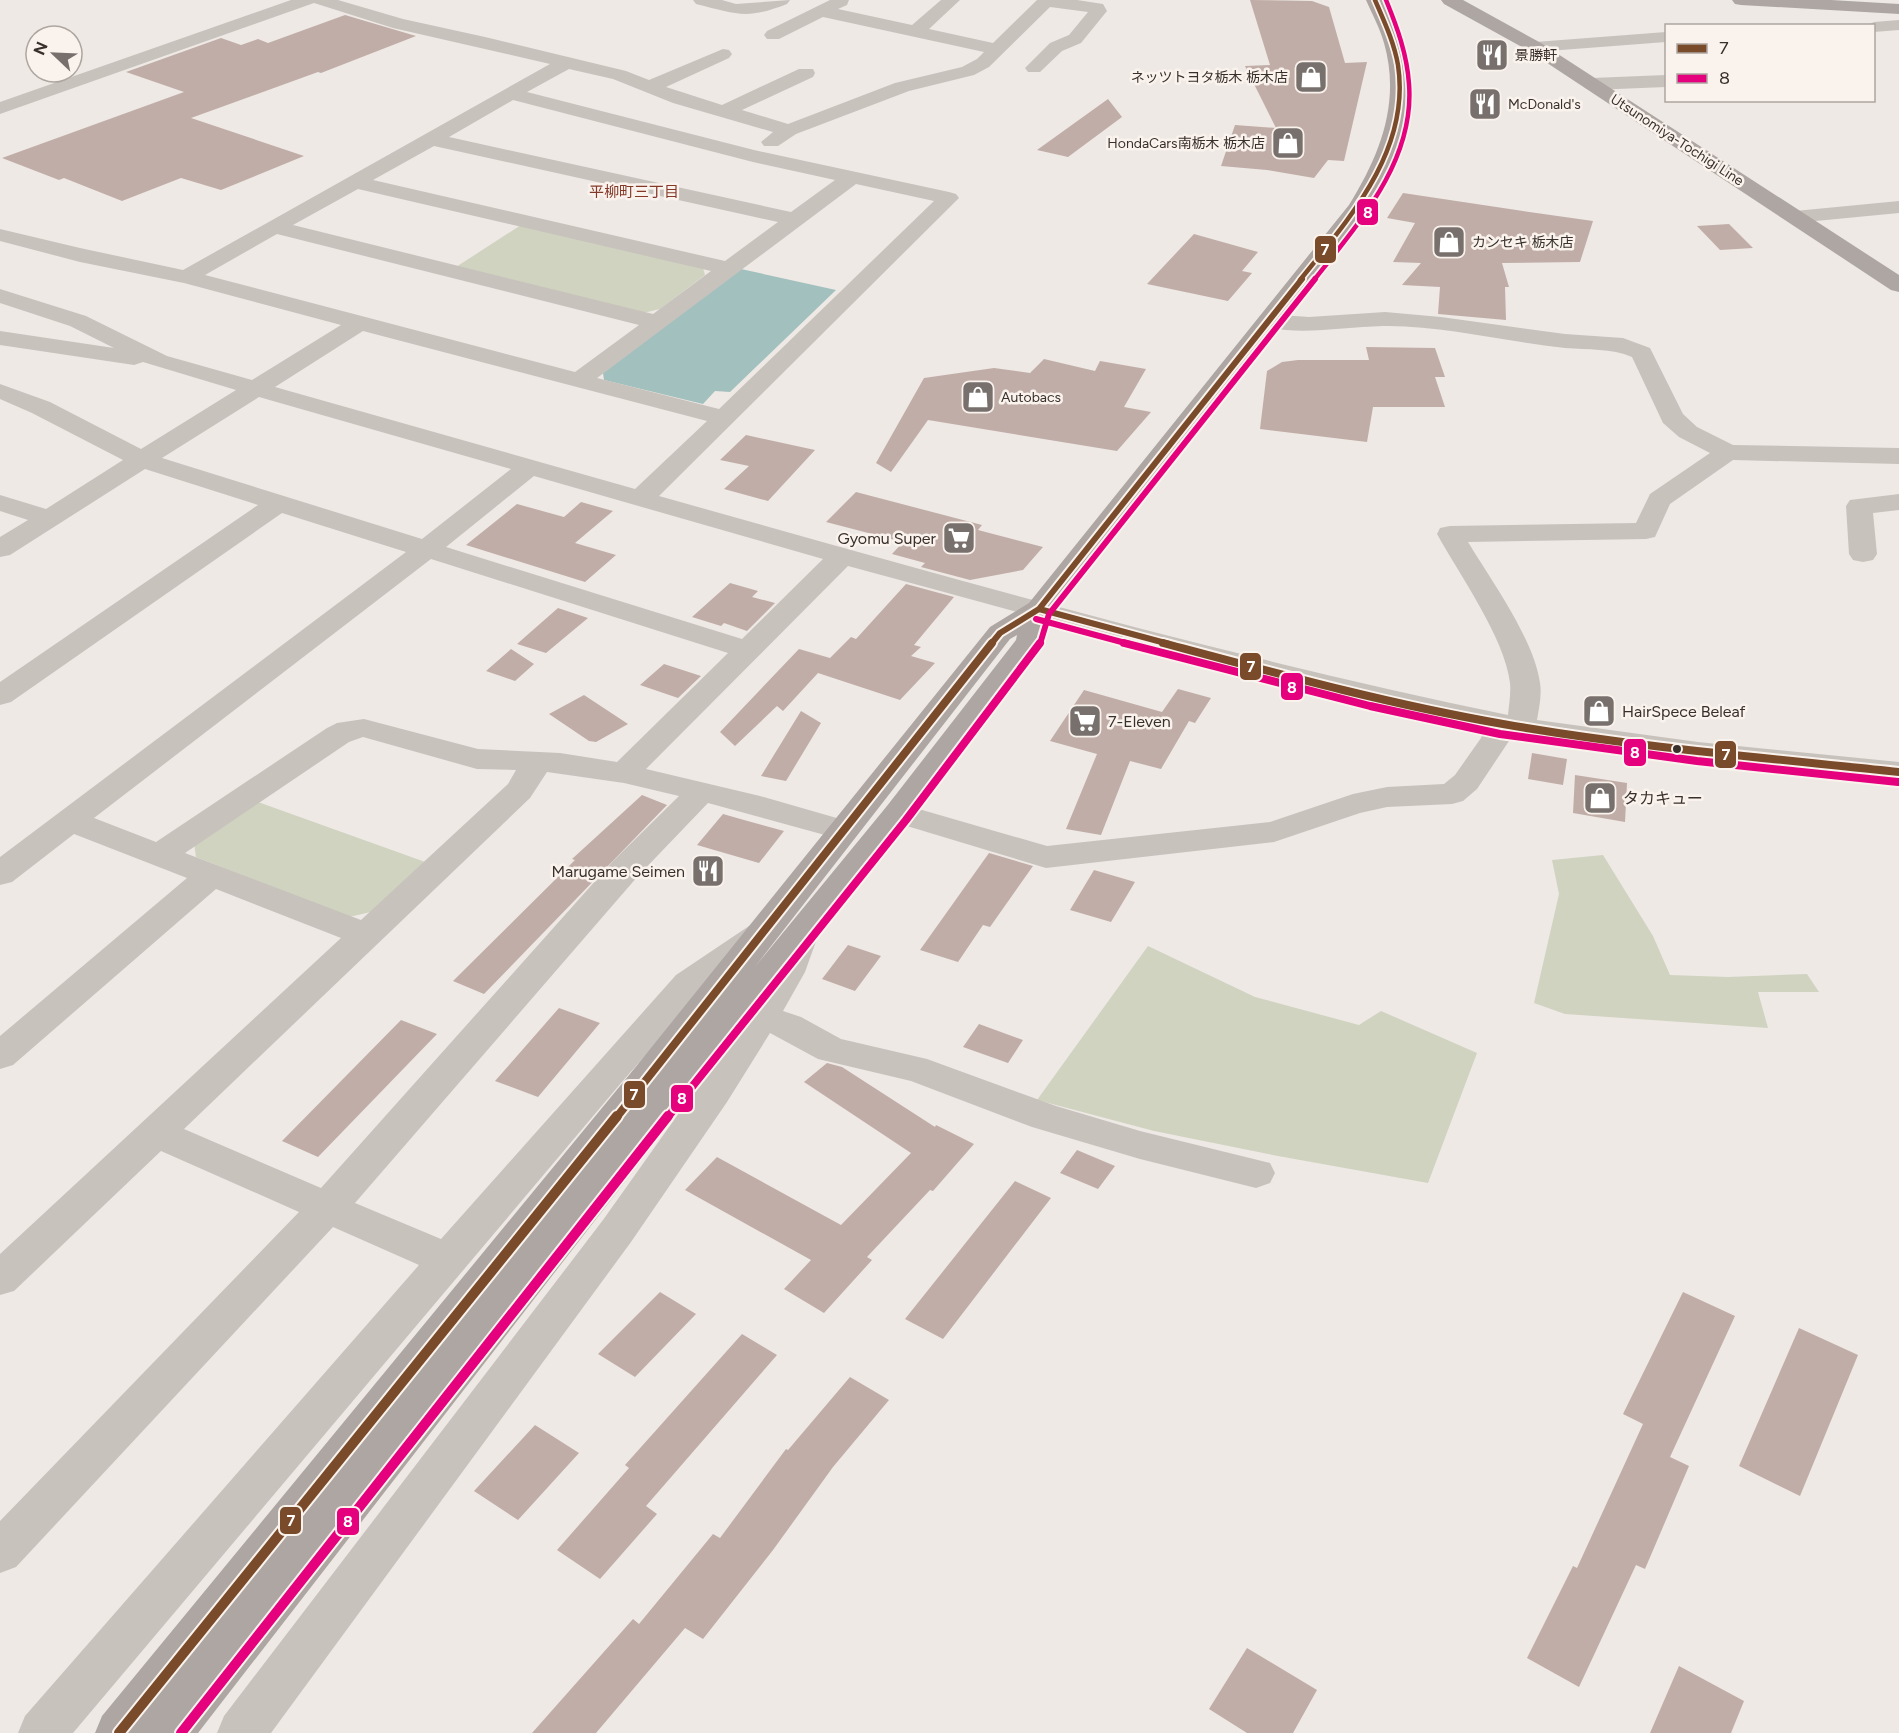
<svg xmlns="http://www.w3.org/2000/svg" width="1899" height="1733" font-family="Figtree,'Noto Sans JP',sans-serif">
	<style>
		.green { fill: #d0d3c0 }
		.water { fill: #a2c0be }
		.building { fill: #c1ada7 }
		.lines { fill: none; stroke-linecap: round; stroke-linejoin: round }
		.minor { fill: #c8c2bd; fill-rule: evenodd }
		.major { fill: #ada6a2; fill-rule: evenodd }
		.bus-1-far3-casing { stroke: #faf3ed; stroke-width: 8 }
		.bus-1-far2-casing { stroke: #faf3ed; stroke-width: 10 }
		.bus-1-far1-casing { stroke: #faf3ed; stroke-width: 12 }
		.bus-1-casing { stroke: #faf3ed; stroke-width: 14 }
		.bus-2-far3-casing { stroke: #faf3ed; stroke-width: 8 }
		.bus-2-far2-casing { stroke: #faf3ed; stroke-width: 10 }
		.bus-2-far1-casing { stroke: #faf3ed; stroke-width: 12 }
		.bus-2-casing { stroke: #faf3ed; stroke-width: 14 }
		.bus-1-far3 { stroke: #7a4b2a; stroke-width: 4.5 }
		.bus-1-far2 { stroke: #7a4b2a; stroke-width: 6 }
		.bus-1-far1 { stroke: #7a4b2a; stroke-width: 8 }
		.bus-1 { stroke: #7a4b2a; stroke-width: 10 }
		.bus-2-far3 { stroke: #e5007d; stroke-width: 4.5 }
		.bus-2-far2 { stroke: #e5007d; stroke-width: 6 }
		.bus-2-far1 { stroke: #e5007d; stroke-width: 8 }
		.bus-2 { stroke: #e5007d; stroke-width: 10 }
		.bus-dot { fill: #392f2b; stroke: #faf3ed; stroke-width: 2 }
		.labels { text-anchor: middle; dominant-baseline: central; stroke-width: 5; stroke-linejoin: round; paint-order: stroke }
		.far-poi-label { font-size: 14px; fill: #392f2b; stroke: #faf3ed; text-anchor: start }
		.far-street-label { font-size: 14px; fill: #392f2b; stroke: #faf3ed }
		.far-neighbourhood-label { font-size: 15px; fill: #843928; stroke: #faf3ed }
		.poi-label { font-size: 16px; fill: #392f2b; stroke: #faf3ed; text-anchor: start }
		.line-badge { stroke: #faf3ed; stroke-width: 2 }
		.badge-label { font-size: 16px; text-anchor: middle; font-weight: bold; fill: #fff }
	</style>
	<rect width="100%" height="100%" fill="#eee9e5"/>
	<path class="green" d="M521,225L703,268L705,275L660,309L643,313L456,267Z
		M258,802L428,863L375,911L349,917L196,857L194,843Z
		M1603,855L1653,936L1670,975L1728,977L1807,974L1819,992H1758L1768,1028L1565,1014L1534,1003L1559,894L1552,860Z
		M1148,946L1255,997L1359,1025L1381,1011L1477,1053L1428,1183L1278,1156L1154,1131L1037,1100Z"/>
	<path class="water" d="M741,269L836,290L730,392L715,391L703,404L604,380L603,373Z"/>
	<path class="building" d="M1250,0L1312,1L1329,7L1345,63L1367,62L1344,161L1328,160L1314,178L1267,170L1221,166L1235,125L1276,128L1245,66L1270,65Z
		M345,15L416,36L321,73L318,72L191,118L304,156L221,190L181,178L122,201L64,178L59,180L2,158L184,92L126,72L221,38L241,45L258,39L268,43Z
		M1108,99L1122,117L1068,157L1037,150Z
		M1403,193L1523,211L1593,221L1580,262L1502,263L1509,287H1505L1506,320L1438,314L1440,287L1402,285L1421,263L1393,262L1415,223L1387,218Z
		M1729,224L1753,248L1720,250L1697,226Z
		M1194,234L1258,252L1242,271L1252,273L1228,301L1147,284Z
		M1366,347L1435,348L1445,377H1435L1445,407H1373L1367,442L1260,429L1267,371L1282,362L1298,360H1369Z
		M1044,359L1095,371L1100,361L1146,369L1124,407L1151,412L1117,451L928,420L891,472L876,463L924,378L994,368L1030,373Z
		M746,435L815,450L768,501L724,489L749,466L720,460Z
		M856,492L982,525L978,530L1043,547L1023,570L970,580L921,567L925,563L892,554L903,542L826,522Z
		M581,502L613,511L575,543L616,555L585,582L466,545L517,504L564,517Z
		M730,583L758,591L752,597L775,603L747,631L724,623L721,626L692,617Z
		M906,584L954,597L914,645L921,647L911,656L935,663L900,700L818,673L783,711L777,706L735,746L720,732L799,649L830,658L851,637L856,639Z
		M558,608L588,618L546,653L517,644Z
		M511,649L534,664L515,681L486,671Z
		M664,664L701,676L678,698L640,685Z
		M1178,689L1211,698L1195,723L1189,721L1161,769L1130,761L1101,835L1066,829L1097,754L1050,741L1084,690L1162,712Z
		M584,695L628,724L596,742L589,741L549,714Z
		M801,711L821,723L786,781L761,776Z
		M1532,753L1567,759L1563,785L1528,779Z
		M1575,775L1627,783L1625,822L1573,813Z
		M642,795L667,805L484,994L453,981L575,860L572,859Z
		M723,814L744,820L784,831L759,863L697,845Z
		M989,853L1033,866L990,927L983,925L958,962L920,950Z
		M1094,870L1135,882L1111,922L1070,910Z
		M848,945L881,956L855,991L822,979Z
		M559,1008L600,1023L538,1097L495,1081Z
		M401,1020L437,1034L318,1157L282,1141Z
		M979,1024L1023,1040L1008,1063L963,1047Z
		M827,1063L842,1067L935,1127L936,1125L974,1144L933,1191L930,1190L867,1257L872,1260L824,1313L784,1289L811,1260L685,1190L717,1157L841,1225L911,1153L804,1082Z
		M1077,1150L1115,1166L1098,1189L1060,1173Z
		M1015,1181L1051,1198L943,1339L905,1319Z
		M660,1292L696,1314L635,1377L598,1354Z
		M1683,1292L1735,1316L1670,1457L1689,1466L1645,1569L1636,1565L1579,1687L1527,1658L1573,1566L1577,1568L1643,1424L1623,1414Z
		M1799,1328L1858,1355L1800,1496L1739,1466Z
		M742,1334L777,1355L646,1506L657,1514L600,1579L557,1550L629,1468L625,1465Z
		M850,1377L889,1400L833,1467L773,1550L703,1639L685,1628L596,1733H532L633,1619L639,1624L713,1534L720,1538L786,1449L788,1450Z
		M535,1425L579,1453L518,1520L474,1491Z
		M1247,1648L1317,1690L1293,1733H1247L1209,1709Z
		M1679,1666L1744,1701L1731,1733H1650Z"/>
	<g class="lines">
		<path class="minor" d="M291,0H338L403,19L485,37L626,71L649,80L723,49L729,50L732,54L729,58L666,87L722,105L799,69H813L815,73L813,77L742,110L788,124L895,83L962,67L977,59L984,52L823,17L779,39H767L764,35L767,31L830,0H849L847,5L838,9L912,25L941,0H960L929,29L993,43L1037,0H1077L1103,4L1107,11L1081,43L1062,51L1040,72H1028L1025,68L1050,43L1069,35L1088,12L1050,7L989,67L974,75L909,91L796,134L778,146H764L761,142L773,132L673,103L613,79L569,69L527,92L754,150L949,192L956,194L959,198L659,496C940,575 1222,656 1508,715C1509,704 1511,694 1510,683C1505,638 1459,574 1437,534L1440,528L1450,526L1636,523L1650,494L1710,453L1679,437L1663,423L1632,357C1611,348 1588,350 1565,348C1506,342 1442,325 1383,326C1342,327 1300,336 1260,326L1257,321L1260,316L1268,314L1309,317L1385,312L1441,317L1565,334L1623,338L1650,348L1683,414L1697,427L1733,445L1899,448V464L1733,460L1670,504L1655,537L1646,539L1468,542C1491,580 1534,639 1540,683C1542,695 1539,708 1537,720L1698,742L1899,762V782L1698,760L1513,735L1477,789L1463,801L1452,804L1387,807L1360,813L1274,842L1046,868L887,820L882,813L887,806L898,803L1047,846L1270,822L1353,794L1387,787L1444,784L1455,775L1481,738L1485,729C1270,683 1059,623 848,566L646,769L760,796L854,823L859,830L854,837L843,840L708,803L638,876L355,1203L441,1239L676,975L749,926L761,922L773,926L778,934L773,942L700,993L621,1083L73,1733H18L25,1716L419,1265L333,1227L16,1567L0,1573V1521L299,1212L161,1151L14,1291L0,1295V1254L341,938L216,889L13,1065L0,1069V1036L187,878L74,834L12,882L0,885V857L406,552L282,513L11,702L0,705V682L258,505L145,469L10,555L0,557V537L28,520L0,511V495L46,509L123,460L32,413L0,399V384L50,402L141,449L236,390L143,362L134,365L0,345V331L114,348L70,326L0,303V289L86,316L167,356L252,380L341,325L184,283L80,262L0,241V229L80,248L183,270L550,64L393,28L314,3L0,114V102ZM513,100L753,162L835,180L791,212L449,137ZM434,146L778,222L725,261L373,180ZM856,184L934,201L719,409L597,378ZM358,189L711,271L653,314L293,225ZM277,234L639,325L575,372L205,275ZM363,331L707,421L635,489L275,387ZM259,397L511,469L422,539L162,458ZM534,476L823,559L742,639L446,547ZM431,559L728,653L617,762L560,753L478,749L364,719L337,723L327,728L156,842L94,818ZM363,737L477,769L516,770L508,784L361,920L185,853L349,742ZM547,772L624,783L679,796L614,860L321,1188L184,1129L530,798Z
			M693,0H722L736,4L790,0L787,4C746,20 737,14 696,4Z
			M1899,20V30L1874,32V26H1866L1874,22Z
			M1666,32V42L1535,52L1529,51L1526,47L1529,43L1535,42Z
			M1666,75V87L1592,90L1585,88L1583,84L1585,80L1592,78Z
			M1899,201V213L1795,223L1788,221L1784,217L1788,213L1795,211Z
			M1899,494V510L1873,513L1877,554L1873,560L1863,562L1853,560L1849,554L1846,506L1850,500Z
			M802,921L814,925L819,933L805,972L783,1011L801,1017L841,1039L927,1059L1056,1106L1140,1131L1270,1163L1275,1173L1270,1183L1256,1188L1140,1159L1032,1127L911,1081L818,1059L770,1033L727,1102L631,1242L271,1733H217L224,1716L603,1220L701,1082L749,1008L771,972L790,925Z"/>
		<path class="major" d="M1366,0H1384C1390,15 1399,31 1403,47C1418,107 1400,163 1365,212L1053,610L1044,641L909,820L689,1099L198,1733H95L102,1716L634,1069L990,627L1029,603L1349,205C1380,155 1401,102 1384,43C1380,28 1372,14 1366,0ZM1017,635L1016,640L887,806L754,968L1010,639Z
			M1441,0H1463L1541,43L1899,275V292L1891,290L1529,51L1444,4Z
			M1732,0H1831L1899,4V14L1741,5L1735,4Z"/>
		<defs>
			<path id="bus-1-far3" d="M1300,280C1349,219 1411,150 1398,65C1394,42 1384,21 1375,0"/>
			<path id="bus-1-far2" d="M1039,609L1169,644
				M991,644L1000,633L1039,609L1302,279"/>
			<path id="bus-1-far1" d="M1163,643C1275,673 1388,704 1503,724C1634,747 1767,758 1899,772
				M616,1118L992,643"/>
			<path id="bus-1" d="M119,1733L617,1116"/>
			<path id="bus-2-far3" d="M1314,280C1358,224 1415,161 1409,84C1407,54 1397,27 1386,0"/>
			<path id="bus-2-far2" d="M1036,619L1129,644
				M1040,644L1049,614L1315,279"/>
			<path id="bus-2-far1" d="M1124,643L1370,706L1500,734L1697,761L1898,782
				M667,1118L906,820L1040,643"/>
			<path id="bus-2" d="M181,1733L668,1116"/>
		</defs>
		<use href="#bus-1-far3" class="bus-1-far3-casing"/>
		<use href="#bus-1-far2" class="bus-1-far2-casing"/>
		<use href="#bus-1-far1" class="bus-1-far1-casing"/>
		<use href="#bus-1" class="bus-1-casing"/>
		<use href="#bus-2-far3" class="bus-2-far3-casing"/>
		<use href="#bus-2-far2" class="bus-2-far2-casing"/>
		<use href="#bus-2-far1" class="bus-2-far1-casing"/>
		<use href="#bus-2" class="bus-2-casing"/>
		<use href="#bus-1-far3" class="bus-1-far3"/>
		<use href="#bus-1-far2" class="bus-1-far2"/>
		<use href="#bus-1-far1" class="bus-1-far1"/>
		<use href="#bus-1" class="bus-1"/>
		<use href="#bus-2-far3" class="bus-2-far3"/>
		<use href="#bus-2-far2" class="bus-2-far2"/>
		<use href="#bus-2-far1" class="bus-2-far1"/>
		<use href="#bus-2" class="bus-2"/>
	</g>
	<defs>
		<symbol id="restaurant-square" viewBox="-11 -11 22 22"><rect x="-9" y="-9" width="18" height="18" rx="4" fill="#78706c" stroke="#faf3ed"/><path d="M-5-6h1v4h1v-4h1v4h1v-4h1v5L-1.5 .5V6h-2V.5L-5-1ZM5-6V6H3V1.5H1.5Q1.5-4 5-6Z" fill="#fff"/></symbol>
		<symbol id="shop-square" viewBox="-11 -11 22 22"><rect x="-9" y="-9" width="18" height="18" rx="4" fill="#78706c" stroke="#faf3ed"/><path d="M-5-2.5h2.3a2.7 3.5 0 0 1 5.4 0H5L5.5 6h-11ZM-1.5-2.5h3a1.5 2.3 0 0 0-3 0Z" fill="#fff"/></symbol>
		<symbol id="supermarket-square" viewBox="-11 -11 22 22"><rect x="-9" y="-9" width="18" height="18" rx="4" fill="#78706c" stroke="#faf3ed"/><path d="M-6-5.5h2.5l.6 2H6L4.5 2H-2.5L-4.4-4H-6ZM-1.5 3.2a1.3 1.3 0 1 0 .1 0ZM3 3.2a1.3 1.3 0 1 0 .1 0Z" fill="#fff"/></symbol>
	</defs>
	<g fill-rule="evenodd">
		<use href="#restaurant-square" x="1473" y="36" width="38" height="38"/>
		<use href="#shop-square" x="1292" y="58" width="38" height="38"/>
		<use href="#restaurant-square" x="1466" y="85" width="38" height="38"/>
		<use href="#shop-square" x="1269" y="124" width="38" height="38"/>
		<use href="#shop-square" x="1430" y="223" width="38" height="38"/>
		<use href="#shop-square" x="959" y="378" width="38" height="38"/>
		<use href="#supermarket-square" x="940" y="519" width="38" height="38"/>
		<use href="#shop-square" x="1580" y="692" width="38" height="38"/>
		<use href="#supermarket-square" x="1066" y="702" width="38" height="38"/>
		<use href="#shop-square" x="1581" y="779" width="38" height="38"/>
		<use href="#restaurant-square" x="689" y="852" width="38" height="38"/>
	</g>
	<circle class="bus-dot" cx="1677" cy="749" r="5"/>
	<g class="labels">
		<g class="far-poi-label">
			<text x="1515" y="55">景勝軒</text>
			<text x="1288" y="77" text-anchor="end">ネッツトヨタ栃木 栃木店</text>
			<text x="1508" y="104">McDonald's</text>
			<text x="1265" y="143" text-anchor="end">HondaCars南栃木 栃木店</text>
			<text x="1472" y="242">カンセキ 栃木店</text>
			<text x="1001" y="397">Autobacs</text>
		</g>
		<g class="far-street-label">
			<text transform="translate(1677 140) rotate(33)">Utsunomiya-Tochigi Line</text>
		</g>
		<g class="far-neighbourhood-label">
			<text x="634" y="192">平柳町三丁目</text>
		</g>
		<g class="poi-label">
			<text x="936" y="538" text-anchor="end">Gyomu Super</text>
			<text x="1622" y="711">HairSpece Beleaf</text>
			<text x="1108" y="721">7-Eleven</text>
			<text x="1623" y="798">タカキュー</text>
			<text x="685" y="871" text-anchor="end">Marugame Seimen</text>
		</g>
	</g>
	<g class="line-badge">
		<rect x="1356" y="198" width="23" height="28" rx="6" fill="#e5007d"/>
		<rect x="1314" y="235" width="23" height="29" rx="6" fill="#7a4b2a"/>
		<rect x="1239" y="652" width="23" height="29" rx="6" fill="#7a4b2a"/>
		<rect x="1280" y="672" width="24" height="29" rx="6" fill="#e5007d"/>
		<rect x="1623" y="738" width="24" height="29" rx="6" fill="#e5007d"/>
		<rect x="1714" y="740" width="23" height="29" rx="6" fill="#7a4b2a"/>
		<rect x="623" y="1080" width="23" height="29" rx="6" fill="#7a4b2a"/>
		<rect x="670" y="1084" width="24" height="29" rx="6" fill="#e5007d"/>
		<rect x="279" y="1506" width="23" height="29" rx="6" fill="#7a4b2a"/>
		<rect x="336" y="1507" width="24" height="29" rx="6" fill="#e5007d"/>
	</g>
	<g class="badge-label">
		<text x="1368" y="218">8</text>
		<text x="1325" y="255">7</text>
		<text x="1251" y="672">7</text>
		<text x="1292" y="693">8</text>
		<text x="1635" y="758">8</text>
		<text x="1726" y="760">7</text>
		<text x="634" y="1100">7</text>
		<text x="682" y="1104">8</text>
		<text x="291" y="1526">7</text>
		<text x="348" y="1527">8</text>
	</g>
	<rect x="1665" y="24" width="210" height="78" fill="#faf3ed" stroke="#ada59f" stroke-width="1.5"/>
	<rect x="1677" y="44" width="30" height="9" fill="#7a4b2a" stroke="#ada59f" stroke-width="1.5"/>
	<text x="1719" y="54" font-size="18" fill="#392f2b">7</text>
	<rect x="1677" y="74" width="30" height="9" fill="#e5007d" stroke="#ada59f" stroke-width="1.5"/>
	<text x="1719" y="84" font-size="18" fill="#392f2b">8</text>
	<g transform="translate(54 54) rotate(293)"><circle r="28" fill="#faf3ed" stroke="#ada59f" stroke-width="1.5"/>
	<path d="M0-4.5L10 22L0 15L-10 22Z" fill="#78706c"/>
	<text y="-9" font-size="16" font-weight="bold" text-anchor="middle" fill="#392f2b">N</text>
	</g>
</svg>
